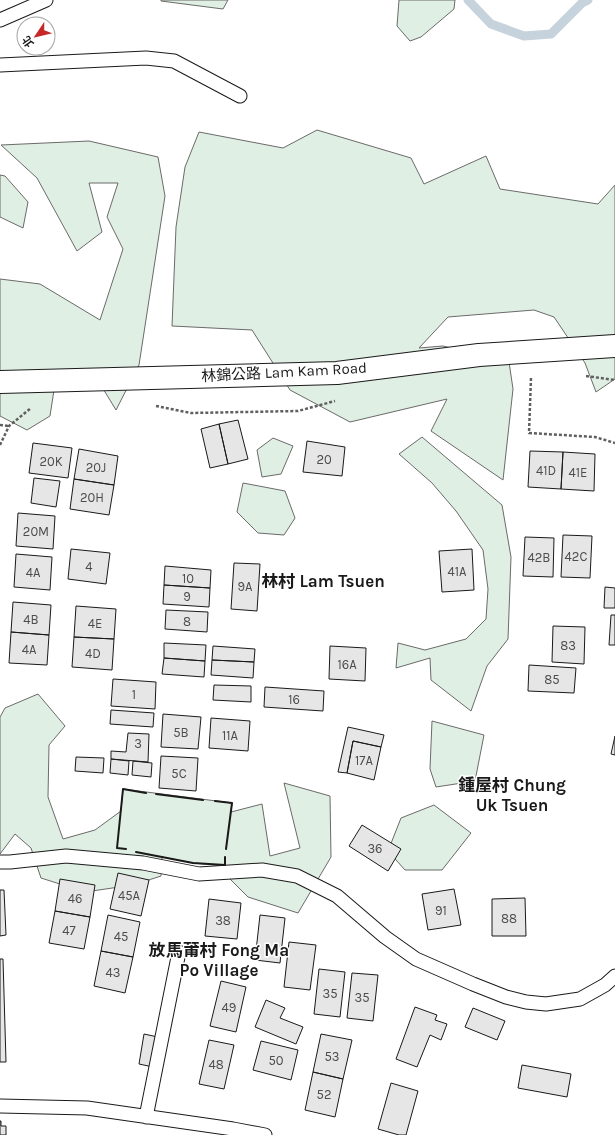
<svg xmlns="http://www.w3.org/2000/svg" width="615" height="1135" font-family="Karla,'Noto Sans TC',sans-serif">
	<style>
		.green { fill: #e0efe3; stroke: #6a6a6a }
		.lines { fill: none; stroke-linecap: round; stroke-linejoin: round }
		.stream { stroke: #c6d2dc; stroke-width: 9 }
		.building { fill: #e6e6e6; stroke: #1a1a1a }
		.lane-casing { stroke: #1a1a1a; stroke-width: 15 }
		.secondary-casing { stroke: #1a1a1a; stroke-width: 24 }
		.path { stroke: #5f5f5f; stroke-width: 2.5; stroke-dasharray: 3 2; stroke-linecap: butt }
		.lane { stroke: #fff; stroke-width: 13 }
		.secondary { stroke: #fff; stroke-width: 22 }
		.wall { stroke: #1a1a1a; stroke-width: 2 }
		.labels { text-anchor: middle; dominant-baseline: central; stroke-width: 3; stroke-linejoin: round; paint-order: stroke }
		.number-label { font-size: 13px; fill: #4d4d4d }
		.street-label { font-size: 15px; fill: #1a1a1a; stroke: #fff }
		.quarter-label { font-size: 17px; font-weight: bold; fill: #1a1a1a; stroke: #fff }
	</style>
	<rect width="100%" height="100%" fill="#fff"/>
	<path class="green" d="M161,0H228L223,9L161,1Z
		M399,0H455L454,9L421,37L410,41L397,26Z
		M317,130L411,158L424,184L486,156L500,189L598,204L615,185V379L596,392L585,363L554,317L534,310L448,317L419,348L443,346L509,362L513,389L503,480L431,431L447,399L350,422L290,390L252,330L172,326L176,227L185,167L199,132L283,148Z
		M89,141L158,157L165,196L139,365L116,410L102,387L54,390L50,416L27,430L0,416V279L40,284L100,320L123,249L107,217L118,183H89L102,232L77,251L37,178L1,145Z
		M0,175L5,176L28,202L23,228L0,217Z
		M422,437L502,505L511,557L508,639L487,666L471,711L431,680L430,658L396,668L398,643L425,650L466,639L486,619L488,589L483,550L456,511L432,483L399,454Z
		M273,438L293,446L281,474L262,477L257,450Z
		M243,483L285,491L295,518L284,535L258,533L237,512Z
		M38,694L65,726L49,745L48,797L63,839L95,830L121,811L123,789L232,803L231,812L262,804L270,856L300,848L284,783L330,796L331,857L298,913L248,897L216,865L193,863L162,857L161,876L133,885L85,892L41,878L31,848L15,834L0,854V717L5,708Z
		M432,721L484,735L475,781L436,787L430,769Z
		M434,805L471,833L442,870H405L388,851L401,818Z"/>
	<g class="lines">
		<path class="stream" d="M468,0L491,24L524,36L551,34L582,3L588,0"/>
	</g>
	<path class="building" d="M238,420L248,459L228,464L219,424Z
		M219,424L228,464L210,468L201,429Z
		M307,441L345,447L342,476L303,472Z
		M33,443L72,448L68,478L29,473Z
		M79,449L118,456L114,485L74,479Z
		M530,451L563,452L561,489L528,487Z
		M563,452L595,454L594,491L561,489Z
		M34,478L60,481L56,507L31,503Z
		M74,479L114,485L109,515L70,509Z
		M18,513L55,516L53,549L16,546Z
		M563,535L592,536L590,578L561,577Z
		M525,537L554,538L553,577L523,576Z
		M71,549L110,553L106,584L68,579Z
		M472,549L474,590L442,592L439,551Z
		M16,554L52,557L50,590L14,587Z
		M234,563L260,564L257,611L231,609Z
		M165,566L211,570L210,588L164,585Z
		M164,585L210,588L209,607L163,604Z
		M605,587L615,588V608H604Z
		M13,602L51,605L49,635L11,632Z
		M76,606L116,609L114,639L74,637Z
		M166,610L208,612L207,632L165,629Z
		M611,615H615V645H609Z
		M553,626L585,627L584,664L552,662Z
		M11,632L49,635L47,665L9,663Z
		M74,637L114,639L112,670L72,667Z
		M164,643L206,645L205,661L164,658Z
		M213,646L255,649L254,662L212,660Z
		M330,646L366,648L365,681L329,679Z
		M164,658L205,661L204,677L162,674Z
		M212,660L254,662L253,678L211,675Z
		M529,665L576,668L574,693L528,691Z
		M113,679L156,682L155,709L111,706Z
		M214,685L251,686V702L213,700Z
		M265,687L324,691L323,711L264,707Z
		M111,710L154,713L153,727L110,724Z
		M163,714L201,717L198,749L161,747Z
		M211,718L250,721L248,751L209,748Z
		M348,727L384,735L381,747L353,741L347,773L338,772Z
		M128,733L149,734L148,762L111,759V751L126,752Z
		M615,736V755L611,754Z
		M353,741L381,747L374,780L347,773Z
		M161,756L198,758L196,791L159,788Z
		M76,757L104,758L103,773L75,771Z
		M111,759L129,761L128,775L110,773Z
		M133,761L152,763L151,777L132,775Z
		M362,825L401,849L388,871L349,846Z
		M118,873L149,880L141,916L110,909Z
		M60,879L95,885L90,917L55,911Z
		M454,889L461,925L428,930L422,894Z
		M0,890H4L6,935L0,936Z
		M525,898L526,936H492V899Z
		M209,899L241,903L237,939L205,936Z
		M55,911L90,917L84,949L49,943Z
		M108,915L140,922L133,957L101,951Z
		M260,915L285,918L280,963L255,960Z
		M289,942L316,945L310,990L284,987Z
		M101,951L133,957L125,993L94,986Z
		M0,959H3L6,1062H0Z
		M319,969L345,972L340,1017L314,1014Z
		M352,973L378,975L373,1021L347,1018Z
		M221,981L246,987L236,1032L210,1026Z
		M266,1000L285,1008L280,1018L303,1027L296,1044L255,1027Z
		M415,1007L437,1015L435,1020L447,1024L441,1040L430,1035L417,1067L396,1059Z
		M473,1008L505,1021L497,1040L465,1027Z
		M144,1034L158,1037L153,1067L139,1064Z
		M321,1034L352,1040L343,1079L313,1072Z
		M209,1040L234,1045L224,1089L199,1084Z
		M261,1041L298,1050L291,1080L253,1070Z
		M522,1065L571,1074L567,1097L518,1088Z
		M313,1072L343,1079L335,1117L305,1110Z
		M391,1083L418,1091L406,1135H399L378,1129Z
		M0,1121H1V1126H6V1135H0Z"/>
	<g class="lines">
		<defs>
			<path id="lane" d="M0,20L46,0
				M0,65L146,58L174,61L240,96
				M0,862H10L66,856L143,863L199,874L262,870L297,876L337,896L385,937L416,959L473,984L506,997L526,1002L546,1004L580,999L605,985L615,976
				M0,1106L87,1108L233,1129L265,1135
				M146,1117L179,952"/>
			<path id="secondary" d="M0,382L337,373L479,355L615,346"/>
		</defs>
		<use href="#lane" class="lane-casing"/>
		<use href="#secondary" class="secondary-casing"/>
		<path class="path" d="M586,376L615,380
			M531,378L529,433L595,437L615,443
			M156,406L191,413L298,411L335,401
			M0,425L9,426
			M0,445L9,426L31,408"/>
		<use href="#lane" class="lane"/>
		<use href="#secondary" class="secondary"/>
		<path class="wall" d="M156,794L203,800
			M215,801L232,803L226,849
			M126,849L117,848L123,789L146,793
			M136,852L193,863L225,865V857"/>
	</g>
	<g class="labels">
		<g class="number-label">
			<text x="324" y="459">20</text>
			<text x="51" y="461">20K</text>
			<text x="96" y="467">20J</text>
			<text x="546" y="470">41D</text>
			<text x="578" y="472">41E</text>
			<text x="92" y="497">20H</text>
			<text x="36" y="531">20M</text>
			<text x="576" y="556">42C</text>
			<text x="539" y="557">42B</text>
			<text x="89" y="566">4</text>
			<text x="457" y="571">41A</text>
			<text x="33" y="572">4A</text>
			<text x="188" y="578">10</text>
			<text x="245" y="586">9A</text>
			<text x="187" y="596">9</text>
			<text x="31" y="619">4B</text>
			<text x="187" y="621">8</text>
			<text x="95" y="623">4E</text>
			<text x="568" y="645">83</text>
			<text x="29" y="649">4A</text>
			<text x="93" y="653">4D</text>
			<text x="347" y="664">16A</text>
			<text x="552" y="679">85</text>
			<text x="134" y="694">1</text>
			<text x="294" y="699">16</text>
			<text x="181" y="732">5B</text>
			<text x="230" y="735">11A</text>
			<text x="138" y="743">3</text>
			<text x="364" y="760">17A</text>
			<text x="179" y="773">5C</text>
			<text x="375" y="848">36</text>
			<text x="129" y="895">45A</text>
			<text x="75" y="898">46</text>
			<text x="441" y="910">91</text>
			<text x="509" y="918">88</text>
			<text x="223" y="920">38</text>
			<text x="69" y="930">47</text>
			<text x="121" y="936">45</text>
			<text x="113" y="972">43</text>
			<text x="330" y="993">35</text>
			<text x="362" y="997">35</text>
			<text x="229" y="1007">49</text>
			<text x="332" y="1056">53</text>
			<text x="276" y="1060">50</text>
			<text x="216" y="1064">48</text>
			<text x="324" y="1094">52</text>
		</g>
		<g class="street-label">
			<text transform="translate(284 372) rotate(-3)">林錦公路 Lam Kam Road</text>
		</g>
		<g class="quarter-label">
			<text x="323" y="581">林村 Lam Tsuen</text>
			<text x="512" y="785">鍾屋村 Chung<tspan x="512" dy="20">Uk Tsuen</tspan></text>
			<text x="219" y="950">放馬莆村 Fong Ma<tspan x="219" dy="20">Po Village</tspan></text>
		</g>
	</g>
	<g transform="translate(36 36) rotate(235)"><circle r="19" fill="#ffffff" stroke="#a3a3a3"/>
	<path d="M0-3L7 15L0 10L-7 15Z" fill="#c62828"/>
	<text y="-6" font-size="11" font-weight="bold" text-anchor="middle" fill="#1a1a1a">北</text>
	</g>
</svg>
